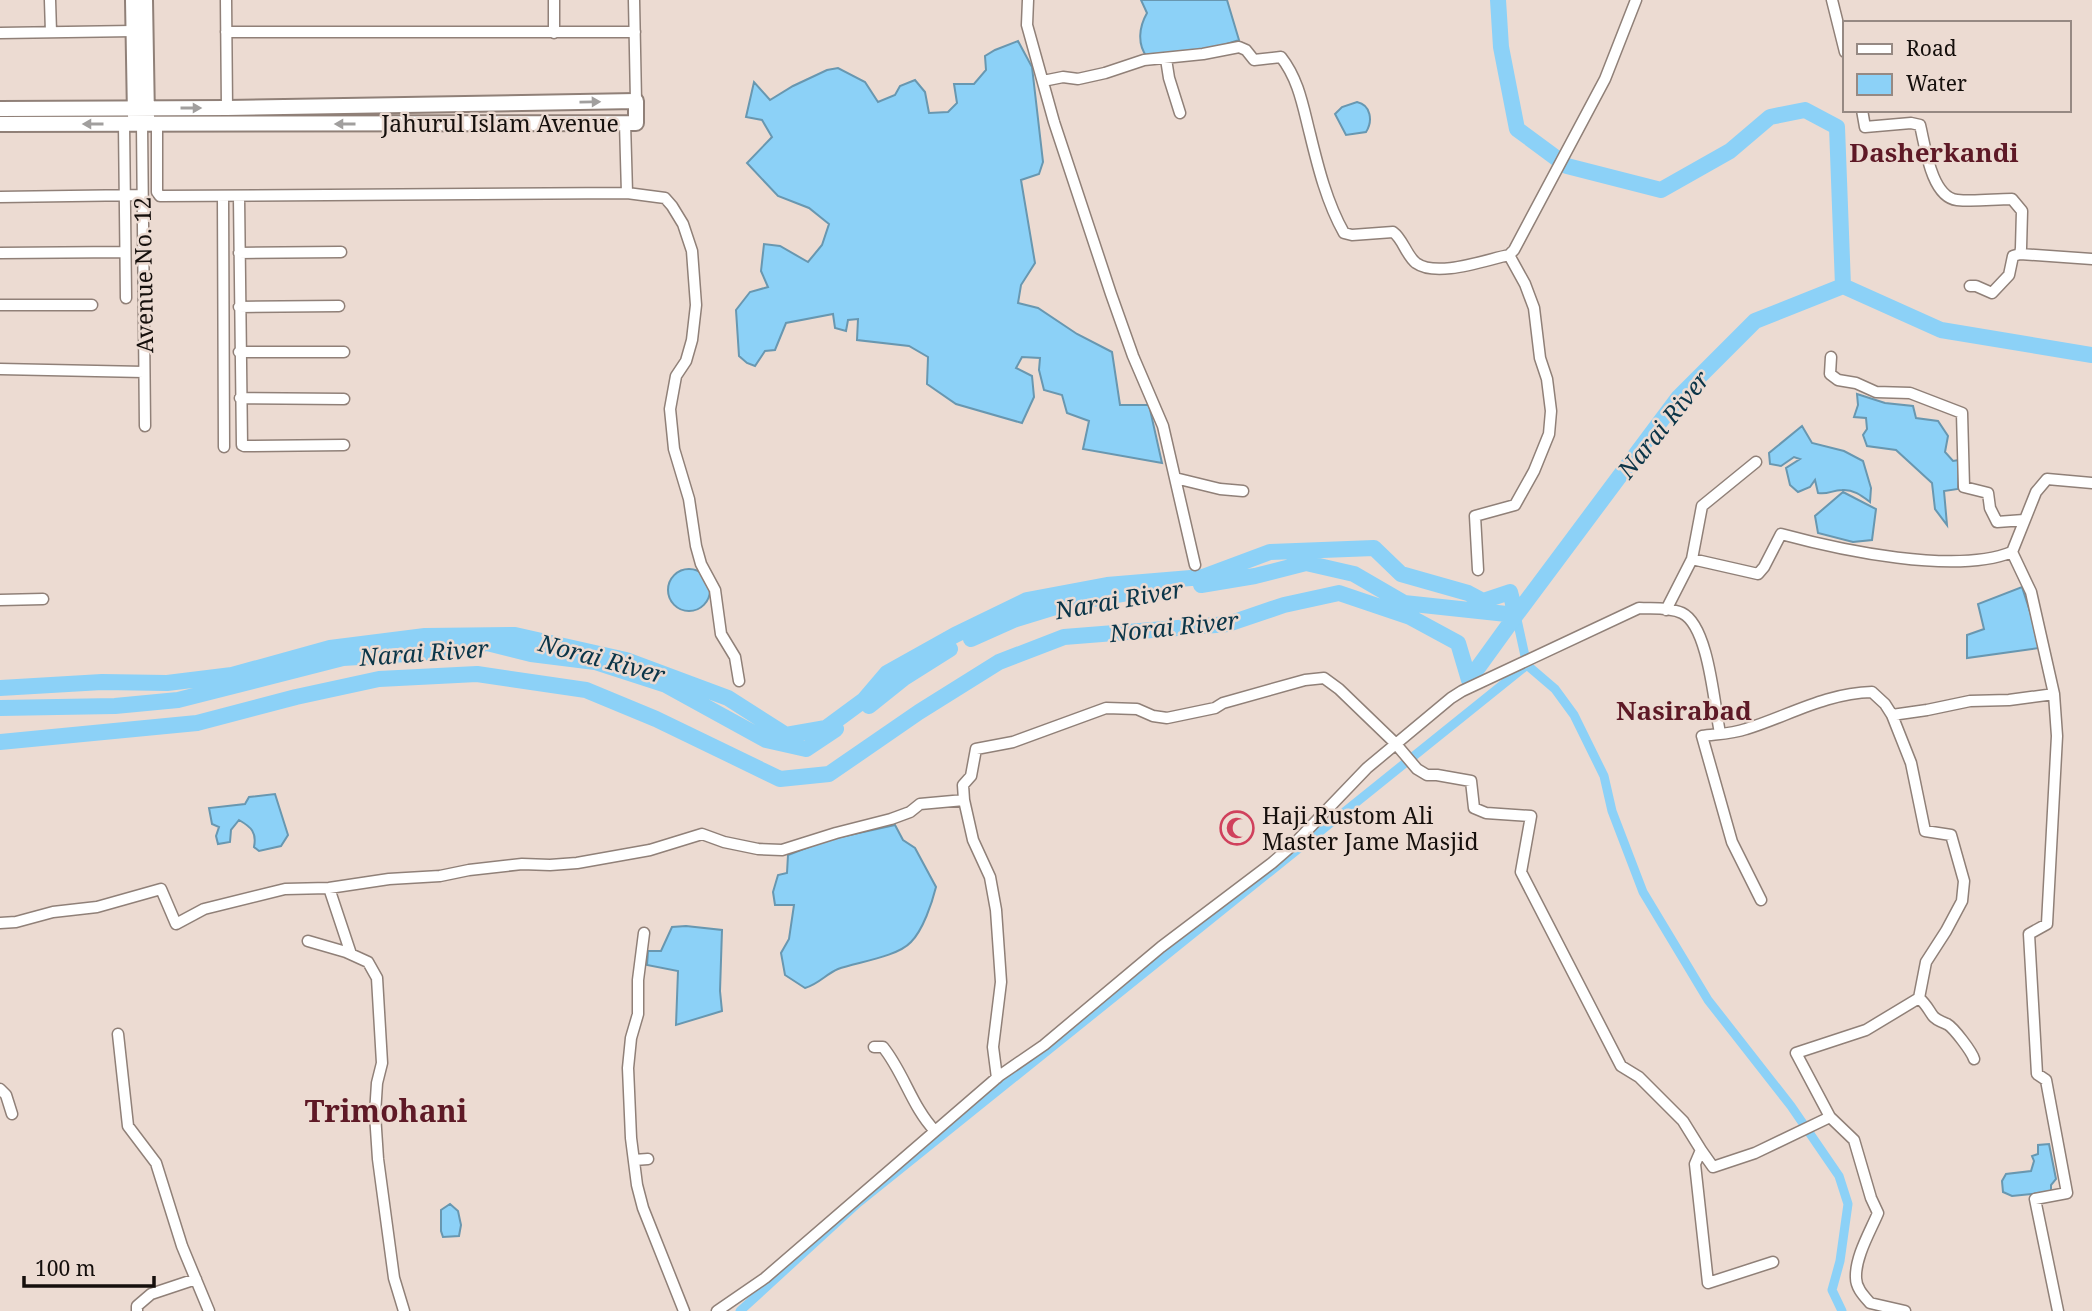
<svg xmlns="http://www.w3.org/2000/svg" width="2092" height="1311" font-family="'Noto Serif',serif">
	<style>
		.water { fill: #8cd1f7; stroke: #6897b0; stroke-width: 2 }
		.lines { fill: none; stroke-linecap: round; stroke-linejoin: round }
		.canal { stroke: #8cd1f7; stroke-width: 9 }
		.river { stroke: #8cd1f7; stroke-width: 16 }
		.street-casing { stroke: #908078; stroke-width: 13 }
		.secondary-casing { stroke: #908078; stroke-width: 18 }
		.street { stroke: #fff; stroke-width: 10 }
		.secondary { stroke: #fff; stroke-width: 14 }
		.oneway { fill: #a19f9e }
		.labels { text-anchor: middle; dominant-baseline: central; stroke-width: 5; stroke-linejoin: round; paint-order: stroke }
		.street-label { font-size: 23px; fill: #150f0c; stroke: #ecdbd2 }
		.poi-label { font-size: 23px; fill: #150f0c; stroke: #ecdbd2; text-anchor: start }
		.water-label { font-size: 24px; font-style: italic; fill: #0b3548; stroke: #ecdbd2 }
		.quarter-label { font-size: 26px; font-weight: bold; fill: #5e1926; stroke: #ecdbd2 }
		.district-label { font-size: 30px; font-weight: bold; fill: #5e1926; stroke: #ecdbd2 }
	</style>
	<rect width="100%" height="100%" fill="#ecdbd2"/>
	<path class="water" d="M1141,0H1227L1239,40L1196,54L1172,52L1147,57C1137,44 1139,27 1147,13Z
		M1018,41L1032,67L1043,162L1039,174L1021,180L1035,263L1021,285L1018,303L1038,308L1077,334L1112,352L1120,405H1149L1162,463L1083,449L1089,421L1067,413L1062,395L1044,390L1039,370L1040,358L1022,357L1016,368L1032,376L1034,397L1022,423L956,404L927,384L928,357L909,346L857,340L858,319L848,320L846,331L835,328L833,314L786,323L775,350L765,351L755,366L747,363L739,356L736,310L750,292L768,287L761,271L764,244L780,246L808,262L822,245L829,224L809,208L778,196L747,163L772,137L762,120L746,117L754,82L770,100L793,86L827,70L838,68L865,82L878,102L895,95L900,86L915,80L925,92L929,113L948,112L957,103L954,84H974L986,70L985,56L995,50Z
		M1357,102C1371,105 1373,121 1366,132L1346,135L1335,114L1342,107Z
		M1857,394L1885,403L1913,406L1916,418L1938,421L1948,436L1945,452L1953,461L1959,460L1958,489L1944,491L1947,525L1935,509L1932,483L1896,450L1867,446L1863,435L1867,429L1866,418L1854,417L1858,405Z
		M1802,426L1812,443L1844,451L1863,461L1871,488L1870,502C1862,496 1853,489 1842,490C1832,490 1828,495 1818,493L1815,480L1810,487L1798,492L1790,485L1786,468L1800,459L1794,457L1781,466L1770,464L1769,453Z
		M1843,492L1876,509L1872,540L1853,542L1818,533L1815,516Z
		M668 590a21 21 0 1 1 42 0a21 21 0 1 1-42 0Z
		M2022,587L2035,627L2039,648L1967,658V635L1984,629L1978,604Z
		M275,794L288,835L281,846L259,851L254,847C257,832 251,827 239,820L231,830L230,842L218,844L216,836L219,827L212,824L209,808L245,804L249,797Z
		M895,825L903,840L915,848L936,887C932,903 923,930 911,942C897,957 858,962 838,969C826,974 819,984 805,988L785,975L781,953L789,939L794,905H775L773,892L778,875L787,873L788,855L827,840Z
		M686,926L722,930L720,991L722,1011L676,1025L678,971L647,965L648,951H661L672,927Z
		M2049,1144L2056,1179L2051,1185V1192L2012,1196L2003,1192L2002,1181L2006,1174L2031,1171L2034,1161L2032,1156L2038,1154V1145Z
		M450,1204L458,1211L461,1225L459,1236L443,1237L441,1231V1210Z"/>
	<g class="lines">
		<path class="canal" d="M1516,615L1527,665L1555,689L1574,715L1604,776L1612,811L1643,892L1708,1000L1791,1106L1839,1176L1848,1204L1840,1261L1832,1290L1842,1311
			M740,1311L858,1203L1527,665"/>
		<path class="river" d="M1498,0L1501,47L1517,129L1567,166L1661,190L1730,151L1770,117L1805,110L1837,127L1843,286
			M1201,585L1255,576L1306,563L1354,574L1404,603L1516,615L1678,398L1755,321L1843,286L1941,330L2092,355
			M971,639L1016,619L1065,604L1133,592
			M0,688L102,682L167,683L232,675L330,648L425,636L515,635L626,660L728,698L786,735L826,728L864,700L887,673L955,635L1027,600L1107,585L1203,577L1270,552L1374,548L1401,574L1468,593L1483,601L1510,592L1516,615L1469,680L1458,643L1410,617L1339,593L1284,605L1228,624L1064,637L999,662L919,712L829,774L780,779L656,719L586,690L477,674L379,679L296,697L197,723L0,742
			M869,706L904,678L950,649
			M0,708L115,706L178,700L343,658L421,653L487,643L531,654L595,662L666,685L766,740L806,749L836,729"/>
		<defs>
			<path id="street" d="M50,0L51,32
				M226,0L227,108
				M554,0V33
				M634,0L636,101
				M1028,0L1027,25L1054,122L1111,294L1133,356L1163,426L1195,565
				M1832,0L1845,52
				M226,32H635
				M0,33L134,31
				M1166,59L1169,78L1180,113
				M1043,81L1063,77L1078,79L1105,73L1144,60L1203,54L1239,47L1246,50L1254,60L1281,57C1299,80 1303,107 1310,134C1318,167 1327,203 1344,233L1352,235L1393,232C1403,239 1406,255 1416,263C1437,278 1485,260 1509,255
				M1862,110L1865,127L1911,123L1920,125C1925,145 1931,197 1957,200C1975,202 1994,199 2012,199L2022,211L2021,248L2020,254L2013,256L2009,275L1992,293L1976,286H1970
				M625,123L627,193
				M124,124L126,298
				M142,124L145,426
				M157,124V192L160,196L627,193L665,198L672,206L683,224L692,251L696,305L692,340L686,361L676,376L670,409L674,449L689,499L696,546L701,564L715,590L721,634L735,657L739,681
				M0,197L141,195
				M223,197L224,447
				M239,197L242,445L244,446L344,445
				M0,253L125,252
				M239,253L341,252
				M2020,254L2092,259
				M0,305H92
				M239,307L339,306
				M239,352H344
				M1831,357L1830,374L1838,380L1856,383L1876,392L1910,393L1962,413L1964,487L1988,493L1990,508L1997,522L2024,520
				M0,369L144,372
				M240,398L344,399
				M1175,478L1220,489L1243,491
				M1692,559L1702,506L1756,462
				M1478,570L1475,516L1515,505L1534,471L1549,434L1551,411L1547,379L1540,358L1534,308L1525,284L1509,255L1514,250L1605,79L1636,0
				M0,600L43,599
				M1666,610L1692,559L1758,574L1764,567L1781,534C1840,550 1955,575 2012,552
				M964,800L973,840L990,877L996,910L1001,982L993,1047L997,1078
				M329,888L351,954
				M1761,900L1732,842L1702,736C1716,734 1732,734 1746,729C1788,716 1826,693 1872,692L1885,704L1892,715L1927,710L1970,701L2009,700L2054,694
				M0,923L16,922L53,912L97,907L161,889L176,924L204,909L285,889L329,888L389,879L440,876L469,870L522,864L550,865L577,863L650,850L702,834L724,842L758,849L782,850L836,833L891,819L910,812L920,804L964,800L963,785L971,776L976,749L1013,742L1106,708L1137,709L1153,716L1167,718L1215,708L1223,703L1305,680L1324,678L1339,689L1395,743L1417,769L1427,775H1437L1471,781L1474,808L1486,813L1531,816L1521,872L1621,1066L1639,1077L1683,1121L1701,1150
				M644,933L638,980V1014L631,1038L628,1068L631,1138L637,1185L643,1208L684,1311
				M308,941L346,952L368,962L377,978L382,1063L377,1083L375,1114L378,1159L394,1278L404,1311
				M1919,998C1926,1004 1928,1009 1933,1016C1936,1020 1942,1022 1947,1024C1954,1028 1972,1052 1974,1059
				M118,1034L128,1126L156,1163L182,1246L209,1311
				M874,1047H883C904,1073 912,1107 935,1131
				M0,1089L6,1095L12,1114
				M1830,1117L1854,1140L1871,1198L1878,1213C1870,1232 1855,1257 1856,1278C1856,1288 1864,1296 1870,1303L1905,1311
				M634,1160L648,1159
				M1773,1262L1708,1283L1695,1164L1701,1150L1713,1167L1755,1153L1830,1117L1796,1053L1866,1030L1919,998L1926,962L1946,931L1962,901L1964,881L1951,835L1925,831L1911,763L1892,715
				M137,1311V1306L151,1294L196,1279
				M717,1311L765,1278L999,1076L1044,1045L1161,947L1272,863L1295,843L1367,768L1451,698L1462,691L1639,608C1652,609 1669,607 1682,613C1709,626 1714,705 1720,733
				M2058,1311L2035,1199L2067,1193L2046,1080L2037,1074L2029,934L2047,924L2057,736L2054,694L2031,592L2012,552L2036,492L2047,479L2092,483"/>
			<path id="secondary" d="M133,0L135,116
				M145,0L147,118
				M0,109L227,108L636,101V123L0,124"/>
		</defs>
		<use href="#street" class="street-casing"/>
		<use href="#secondary" class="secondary-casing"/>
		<use href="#street" class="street"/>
		<use href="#secondary" class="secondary"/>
	</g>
	<defs><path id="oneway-solid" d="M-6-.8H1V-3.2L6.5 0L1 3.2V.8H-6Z" transform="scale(1.75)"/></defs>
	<g class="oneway">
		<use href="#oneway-solid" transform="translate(590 102) rotate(-1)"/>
		<use href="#oneway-solid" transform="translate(191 108)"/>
		<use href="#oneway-solid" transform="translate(93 124) rotate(-180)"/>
		<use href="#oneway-solid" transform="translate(345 124) rotate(180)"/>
	</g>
	<defs>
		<symbol id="mosque-ring" viewBox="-11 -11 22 22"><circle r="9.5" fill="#ecdbd2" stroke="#d0405c" stroke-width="1.5"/><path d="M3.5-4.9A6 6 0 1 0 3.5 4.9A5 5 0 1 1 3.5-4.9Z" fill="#d0405c"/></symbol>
	</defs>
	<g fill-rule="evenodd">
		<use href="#mosque-ring" x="1218" y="809" width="38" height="38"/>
	</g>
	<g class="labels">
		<g class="street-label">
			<text x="500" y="123">Jahurul Islam Avenue</text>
			<text transform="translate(143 275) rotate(-91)">Avenue No. 12</text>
		</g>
		<g class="poi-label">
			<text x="1262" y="815">Haji Rustom Ali<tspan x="1262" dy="26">Master Jame Masjid</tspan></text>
		</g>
		<g class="water-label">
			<text transform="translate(1663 424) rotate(-51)">Narai River</text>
			<text transform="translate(1119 599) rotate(-10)">Narai River</text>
			<text transform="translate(1174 626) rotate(-6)">Norai River</text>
			<text transform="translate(424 652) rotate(-4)">Narai River</text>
			<text transform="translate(602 658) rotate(15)">Norai River</text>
		</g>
		<g class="quarter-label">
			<text x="1934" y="152">Dasherkandi</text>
			<text x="1684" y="710">Nasirabad</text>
		</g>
		<g class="district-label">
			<text x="386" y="1110">Trimohani</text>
		</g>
	</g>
	<rect x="1843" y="21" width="228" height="91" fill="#ecdbd2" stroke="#968983" stroke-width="2"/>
	<rect x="1857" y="44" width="35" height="10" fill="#ffffff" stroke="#968983" stroke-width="2"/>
	<text x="1906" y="56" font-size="21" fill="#150f0c">Road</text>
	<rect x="1857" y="74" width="35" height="21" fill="#8cd1f7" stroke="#968983" stroke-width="2"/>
	<text x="1906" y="91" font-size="21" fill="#150f0c">Water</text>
	<path d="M24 1276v10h130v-10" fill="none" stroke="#150f0c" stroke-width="3.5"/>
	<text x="35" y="1276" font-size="21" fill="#150f0c" stroke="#ecdbd2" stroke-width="5" paint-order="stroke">100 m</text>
</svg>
